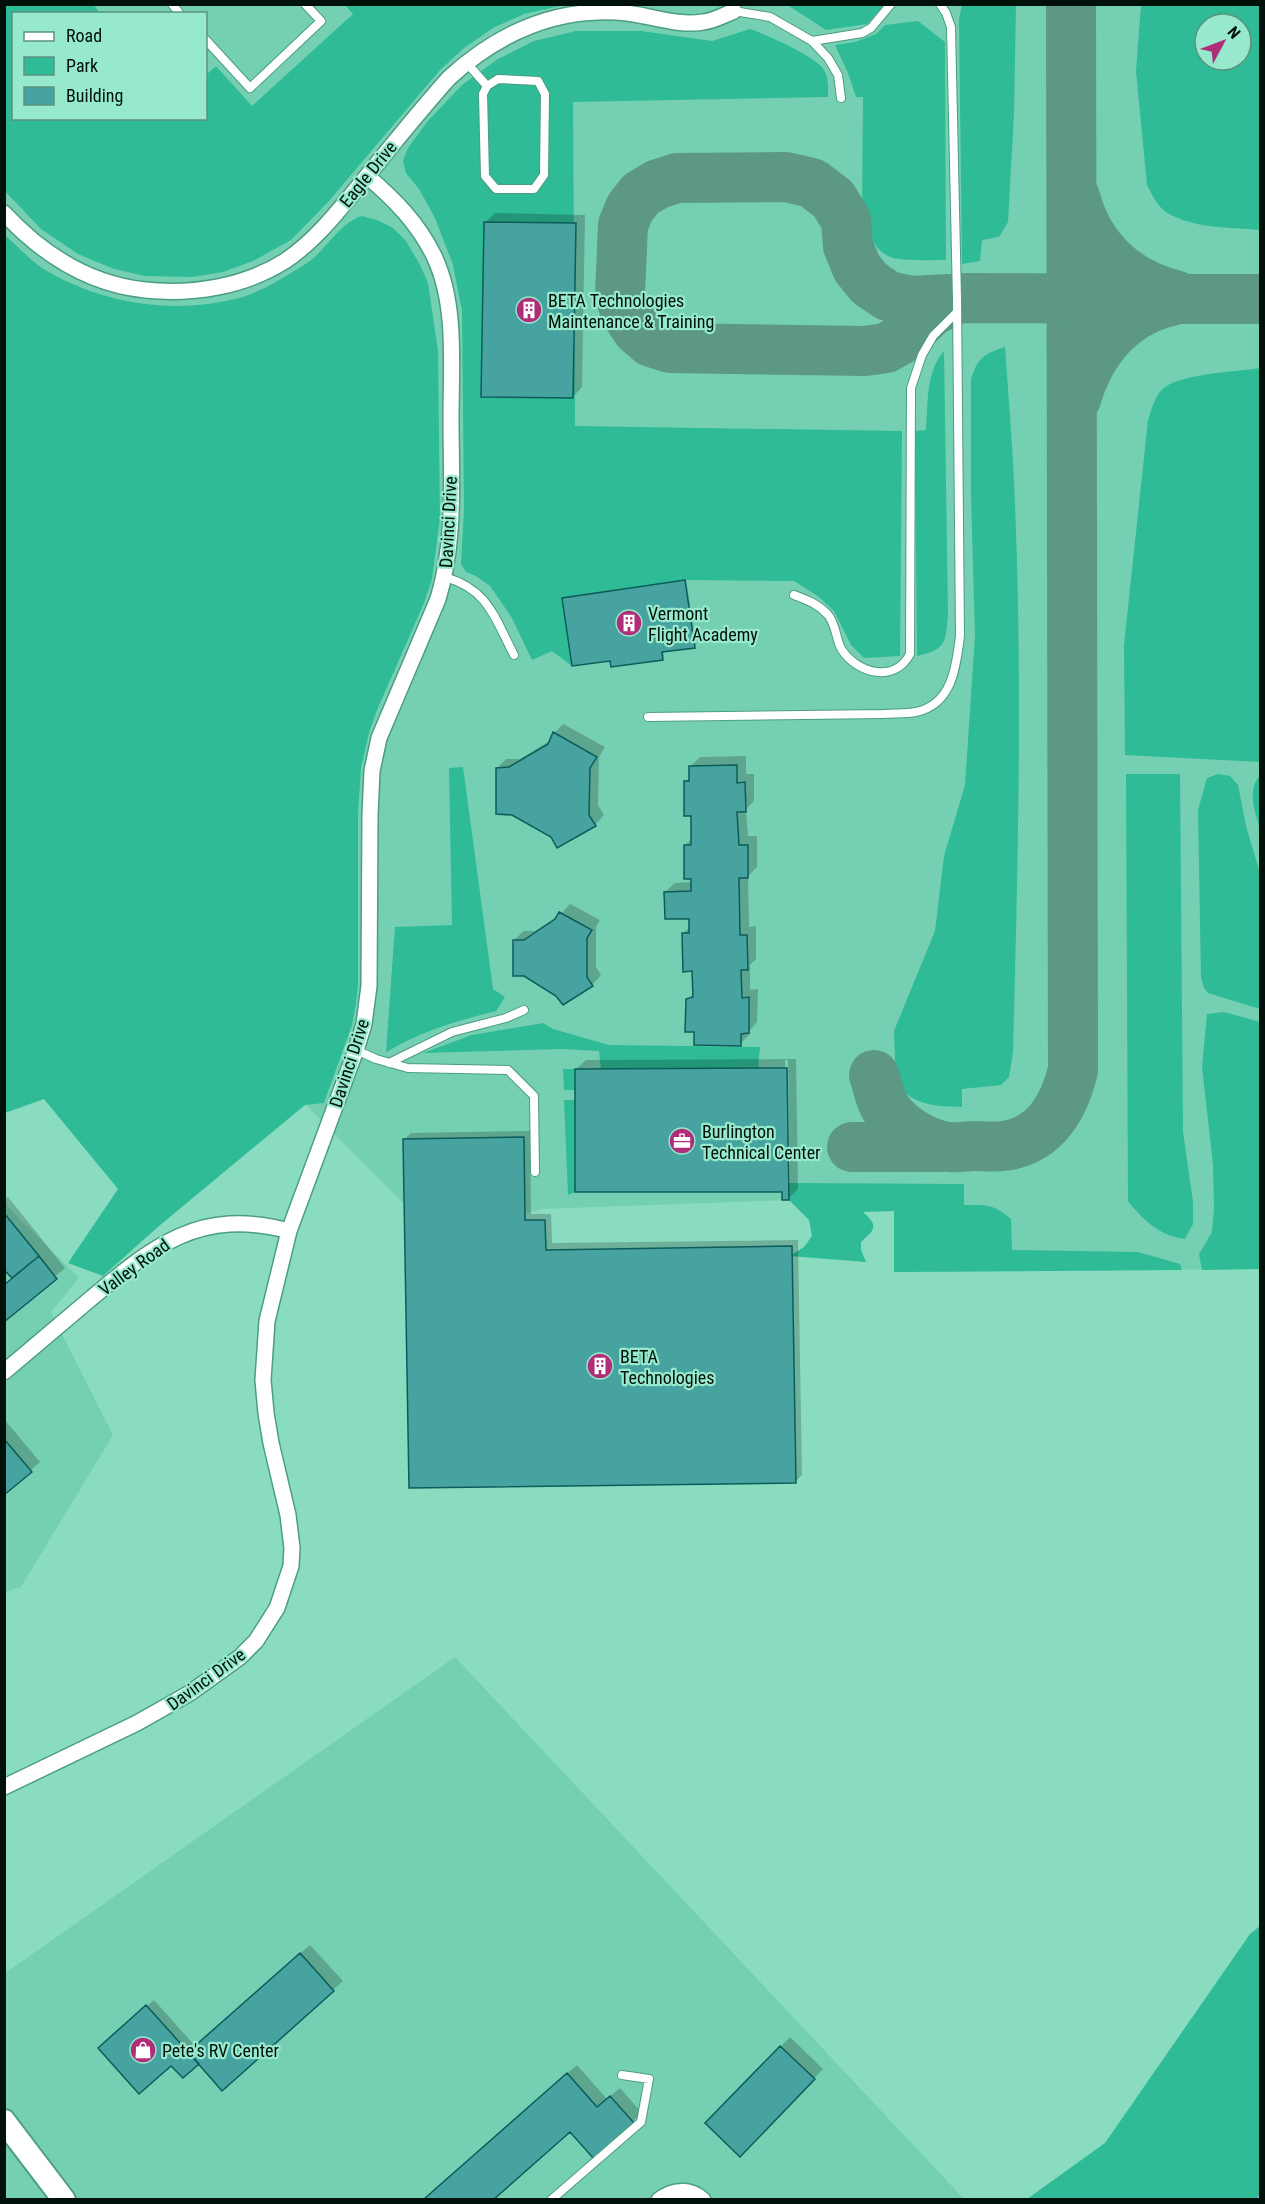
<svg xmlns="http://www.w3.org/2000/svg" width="1265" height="2204" font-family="'Roboto Condensed',sans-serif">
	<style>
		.built { fill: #75cfb2; fill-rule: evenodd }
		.green { fill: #2fbb96; fill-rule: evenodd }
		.shadow { fill: #0003; fill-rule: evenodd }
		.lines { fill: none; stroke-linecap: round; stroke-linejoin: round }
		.stream { stroke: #b0a3f5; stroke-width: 5 }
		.taxiway { stroke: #5c9883; stroke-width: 50 }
		.building { fill: #47a39f; stroke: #0c5d5a; stroke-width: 1.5 }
		.service-casing { stroke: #4c9d84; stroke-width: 10 }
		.minor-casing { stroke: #4c9d84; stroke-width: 18 }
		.primary-casing { stroke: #4c9d84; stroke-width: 26 }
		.service { stroke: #fff; stroke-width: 8 }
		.minor { stroke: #fff; stroke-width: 15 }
		.primary { stroke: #fff; stroke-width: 22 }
		.labels { text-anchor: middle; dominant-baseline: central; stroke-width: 4.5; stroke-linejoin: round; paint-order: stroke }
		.street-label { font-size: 18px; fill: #00110a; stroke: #97e9cd }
		.poi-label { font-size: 18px; fill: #00110a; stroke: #97e9cd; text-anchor: start }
	</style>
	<rect width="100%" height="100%" fill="#8adcc0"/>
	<path class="built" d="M4,5H1260V1269L894,1272V1211H808L789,1200L541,1209L506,1219L433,1216L401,1201L336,1136L306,1105L5,277ZM14,14H206V118H14ZM1205,24H1241V60H1205Z
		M4,1203L79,1278L51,1312L113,1435L21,1587L5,1592Z
		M455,1657L964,2199H5L4,1974Z"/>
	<path class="green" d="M5,4L97,5L95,7L100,13L14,14V118H206V75L216,66L252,106L353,14L345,5H564L524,14L493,28L464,48L440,70L328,202L291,240L253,261L223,272L192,277L145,276L114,269L78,254L41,229L5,191Z
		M790,4H884V5L867,24L826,30L789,6Z
		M962,5H1016L1014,114L1008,222L999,237L982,240L980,261L962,264L959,19Z
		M1141,5H1260V230C1230,227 1193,229 1166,212C1157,206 1152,194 1147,185L1136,71ZM1205,24H1241V60H1205Z
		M918,21L945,42L946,260C933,260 905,261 893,258C874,252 865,229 862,212L863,97H856L848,73L835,45L855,42L876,34L885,25Z
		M750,29C767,35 816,56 824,70C829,78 828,88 828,97L573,102L575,426L902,431L900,656L864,658L851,645L834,611L819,597L794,581L685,580L562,598L572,666L552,651L532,660L512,618L490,586L476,576L466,572L461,564L464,510L462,311L453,265L435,218L419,189L406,173L403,161L408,148L427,122L462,85L498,59L534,41L576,31H641L712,41Z
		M362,216L377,220L393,228L406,241L420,265L428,283L438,351L440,518L432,579L424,603L377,710L369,733L361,768L358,813V983L356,1004L352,1025L324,1103L305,1105L159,1226L103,1276L68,1263L118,1189L44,1099L5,1113V235C17,246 29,259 42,268C99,303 171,315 235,299C260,293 283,278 304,265C326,252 337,224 362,216Z
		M1005,347C1008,392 1012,437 1014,483C1023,672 1018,862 1013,1052L1009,1077L1001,1085L962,1089V1107C933,1106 918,1106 896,1085L894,1031L935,931L944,856L965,785L975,636L971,496V380C977,358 984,354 1005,347Z
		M944,351L948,615C945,643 947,649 917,656L915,431L926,430C928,404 926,371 944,351Z
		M1260,368V762L1125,755L1124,645L1148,420C1152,409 1155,394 1165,387C1186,373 1235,372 1260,368Z
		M463,767L493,989L505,997L496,1011C453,1022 425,1030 386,1052L395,927L452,925L449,768Z
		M1126,774H1180L1183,1132L1193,1202V1224L1185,1239C1160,1236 1143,1220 1128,1201Z
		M1218,774L1230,776L1238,785L1246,826L1260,873V1009L1208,993L1204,988L1201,977L1198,810L1207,778Z
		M1258,778H1260V830C1256,813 1247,793 1258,778Z
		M1224,1012L1260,1022V1269L1202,1270L1199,1254L1212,1232L1214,1208L1213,1165L1202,1067L1207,1014Z
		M543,1023L553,1029L609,1045L760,1047L758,1068L601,1069L599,1051L563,1049L423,1053L472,1035Z
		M563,1069H575V1090H564Z
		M564,1100H575V1192L568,1195Z
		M789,1183L964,1184V1205C986,1205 994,1204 1011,1219L1012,1250L1138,1252L1180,1264L1182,1270L894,1272V1211L863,1212C879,1226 875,1229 861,1242V1250L866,1262L790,1256L804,1247L812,1236L809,1220L789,1200Z
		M1260,1926V2199H1027L1105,2143L1250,1934Z"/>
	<path class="shadow" d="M495,213L585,215L582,387L573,397L486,222Z
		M686,579L696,645L663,651L664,656L662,658L611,659L564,598Z
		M563,724L605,747L599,757L598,805L604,815L595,825L497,768L506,759H520L551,740L554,733Z
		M746,756V774H754V801L746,809L748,836H757V867L748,876L749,927L756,926V959L750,965V990L758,989L757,1022L750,1030L749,1035L740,1044L696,1030L688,999L694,993V970L683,933L690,927V917L665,892L675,883L692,882L685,845L693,838L692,815L685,782L691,776V766L700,757Z
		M570,904L600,920L596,927V967L601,975L592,985L514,940L524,931H535L560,915Z
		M796,1059L798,1189L788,1199L783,1190L576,1069L586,1060ZM785,1060H788L790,1183H787Z
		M530,1131L531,1214H551L552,1243L798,1240L802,1475L795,1482L404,1140L411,1133Z
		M8,1197L65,1268L4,1320V1285L13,1278L4,1267V1200Z
		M4,1419L40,1462L4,1493Z
		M310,1945L343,1981L222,2089L199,2062L171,2064L107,2042L154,2000L196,2047Z
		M790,2037L823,2069L740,2155L707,2123Z
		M577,2065L607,2099L620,2088L642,2113L594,2157L570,2130L491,2200L426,2199Z"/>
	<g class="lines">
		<path class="stream" d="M1259,2200L1260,2198"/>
		<path class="taxiway" d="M1075,197C1088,248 1125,283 1175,295
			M957,299L932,311L902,339L886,348L865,351L670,348L651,342L637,330L625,312L620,294L623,225L630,208L641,194L658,184L677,178L786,177L812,183L833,199L846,220L848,246L857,268L869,283L888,296L911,301L969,298L1260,299
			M1076,399C1090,351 1121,312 1171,301
			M874,1075C877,1083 879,1093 882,1101C892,1124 923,1144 948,1147C957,1148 966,1146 975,1146C984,1146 994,1147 1003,1146C1045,1141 1064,1107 1073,1070L1071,4
			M852,1147H941"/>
	</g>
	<path class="building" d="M484,222L576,223L573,398L481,397Z
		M685,580L695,648L662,652L663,660L611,667L610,661L572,666L562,598Z
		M553,732L597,757L590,768L589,815L596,826L557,848L551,837L512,815L496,814V768L509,767L548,744Z
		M737,765V783L745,782L746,812H737L739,845H748V878H739L740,935H747L748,970H741L742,998L749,997V1033L741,1034V1046L694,1045V1032H685L686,999L693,997L692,971L683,972L682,933H689V919H665L664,892L691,891V879H684V845H691V816H684V781H689V766Z
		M559,912L592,930L587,938V977L593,986L563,1005L556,996L524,976H513V940H524L555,919Z
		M787,1068L789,1200H782V1192H575V1069Z
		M524,1137L525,1220H545L546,1250L792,1246L796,1483L409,1488L403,1139Z
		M4,1213L39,1256L12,1278L4,1270Z
		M39,1256L57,1279L4,1322V1285Z
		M4,1439L32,1472L4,1495Z
		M300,1953L334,1991L222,2091L188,2052Z
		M146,2005L199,2064L183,2078L171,2066L139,2094L98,2048Z
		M780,2046L815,2079L740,2157L705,2123Z
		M567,2073L597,2107L610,2096L634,2123L594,2159L570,2132L493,2200L424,2199Z"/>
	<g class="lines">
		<defs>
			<path id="service" d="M172,4L180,14
				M734,11L770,17L812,41L828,58L838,75L841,98
				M206,40L250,88L321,21L305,4
				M812,41L862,33L871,28L891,4
				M466,62L487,86L483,94L485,176L496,189H534L544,175L545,94L538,81L498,79L487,86
				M445,577C489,590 494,617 514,655
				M794,595C807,600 819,604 829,616C837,628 836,641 842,650C858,674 895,683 910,654L911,388L922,355L933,336L956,313
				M648,717L883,714C894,713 906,714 916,712C953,704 956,666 960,636L957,299L951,27L946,13L940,4
				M356,1050L376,1059L408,1068L508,1070L534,1096L535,1172
				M389,1063L452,1032L506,1018L524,1010
				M551,2200L641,2122L649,2079L622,2075"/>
			<path id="minor" d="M4,213C43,255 88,284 145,290C192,295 244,287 285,261C318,239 342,206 367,176C394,143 421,109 449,78C496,35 552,9 616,12C645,13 675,27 703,22C714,21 724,15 734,11
				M4,1372C32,1348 60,1325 88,1301C153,1246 200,1207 289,1231
				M4,1787L137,1723L190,1693L240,1657L256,1641L277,1608L291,1566L292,1548L288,1515L271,1443L266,1413L263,1380L267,1321L289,1231L356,1050L364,1024L369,986L370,815L372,771L379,738L438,599C456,540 451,478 451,418C451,365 457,304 434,256C418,223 394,199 367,176
				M659,2200C673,2189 690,2188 703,2200"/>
			<path id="primary" d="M4,2121L64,2200"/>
		</defs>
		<use href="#service" class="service-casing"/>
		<use href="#minor" class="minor-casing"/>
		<use href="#primary" class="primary-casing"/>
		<use href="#service" class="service"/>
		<use href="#minor" class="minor"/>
		<use href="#primary" class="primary"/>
	</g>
	<defs>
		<symbol id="building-disc" viewBox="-11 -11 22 22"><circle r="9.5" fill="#b02e77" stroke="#97e9cd"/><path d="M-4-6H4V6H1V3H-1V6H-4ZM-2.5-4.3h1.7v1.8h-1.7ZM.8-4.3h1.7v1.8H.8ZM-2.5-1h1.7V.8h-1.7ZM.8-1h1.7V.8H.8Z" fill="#fff"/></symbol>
		<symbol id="office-disc" viewBox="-11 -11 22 22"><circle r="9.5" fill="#b02e77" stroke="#97e9cd"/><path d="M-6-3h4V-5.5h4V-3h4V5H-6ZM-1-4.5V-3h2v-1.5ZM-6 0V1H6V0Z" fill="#fff"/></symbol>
		<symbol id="shop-disc" viewBox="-11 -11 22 22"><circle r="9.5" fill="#b02e77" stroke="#97e9cd"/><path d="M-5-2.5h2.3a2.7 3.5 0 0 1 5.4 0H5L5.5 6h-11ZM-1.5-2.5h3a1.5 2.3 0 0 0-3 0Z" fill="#fff"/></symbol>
	</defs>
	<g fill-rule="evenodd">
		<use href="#building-disc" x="514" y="295" width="30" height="30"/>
		<use href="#building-disc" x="614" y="608" width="30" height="30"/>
		<use href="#office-disc" x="667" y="1126" width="30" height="30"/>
		<use href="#building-disc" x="585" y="1351" width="30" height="30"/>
		<use href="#shop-disc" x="128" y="2035" width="30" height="30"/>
	</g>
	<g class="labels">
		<g class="street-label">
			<text transform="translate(368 174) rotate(-51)">Eagle Drive</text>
			<text transform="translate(448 522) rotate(-87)">Davinci Drive</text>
			<text transform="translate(349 1063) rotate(-72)">Davinci Drive</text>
			<text transform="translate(134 1267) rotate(-36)">Valley Road</text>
			<text transform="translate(206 1679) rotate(-36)">Davinci Drive</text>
		</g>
		<g class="poi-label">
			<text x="548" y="300">BETA Technologies<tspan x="548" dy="21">Maintenance &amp; Training</tspan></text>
			<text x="648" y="613">Vermont<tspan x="648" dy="21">Flight Academy</tspan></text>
			<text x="702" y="1131">Burlington<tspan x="702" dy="21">Technical Center</tspan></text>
			<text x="620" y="1356">BETA<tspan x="620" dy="21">Technologies</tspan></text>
			<text x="162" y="2050">Pete's RV Center</text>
		</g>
	</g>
	<rect width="1265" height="2204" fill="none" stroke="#00110a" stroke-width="12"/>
	<rect x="12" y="12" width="195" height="108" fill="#97e9cd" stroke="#5b937f" stroke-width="1.5"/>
	<rect x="24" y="32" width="30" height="9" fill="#ffffff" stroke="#5b937f" stroke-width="1.5"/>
	<text x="66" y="42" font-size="18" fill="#00110a">Road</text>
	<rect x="24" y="57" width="30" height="18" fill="#2fbb96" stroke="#5b937f" stroke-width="1.5"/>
	<text x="66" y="72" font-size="18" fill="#00110a">Park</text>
	<rect x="24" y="87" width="30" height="18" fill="#47a39f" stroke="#5b937f" stroke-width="1.5"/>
	<text x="66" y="102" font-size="18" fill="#00110a">Building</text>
	<g transform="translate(1223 42) rotate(49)"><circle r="28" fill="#97e9cd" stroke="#5b937f" stroke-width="1.5"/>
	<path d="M0-4.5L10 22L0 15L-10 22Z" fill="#b02e77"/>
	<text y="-9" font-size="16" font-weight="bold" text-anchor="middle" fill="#00110a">N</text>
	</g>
</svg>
